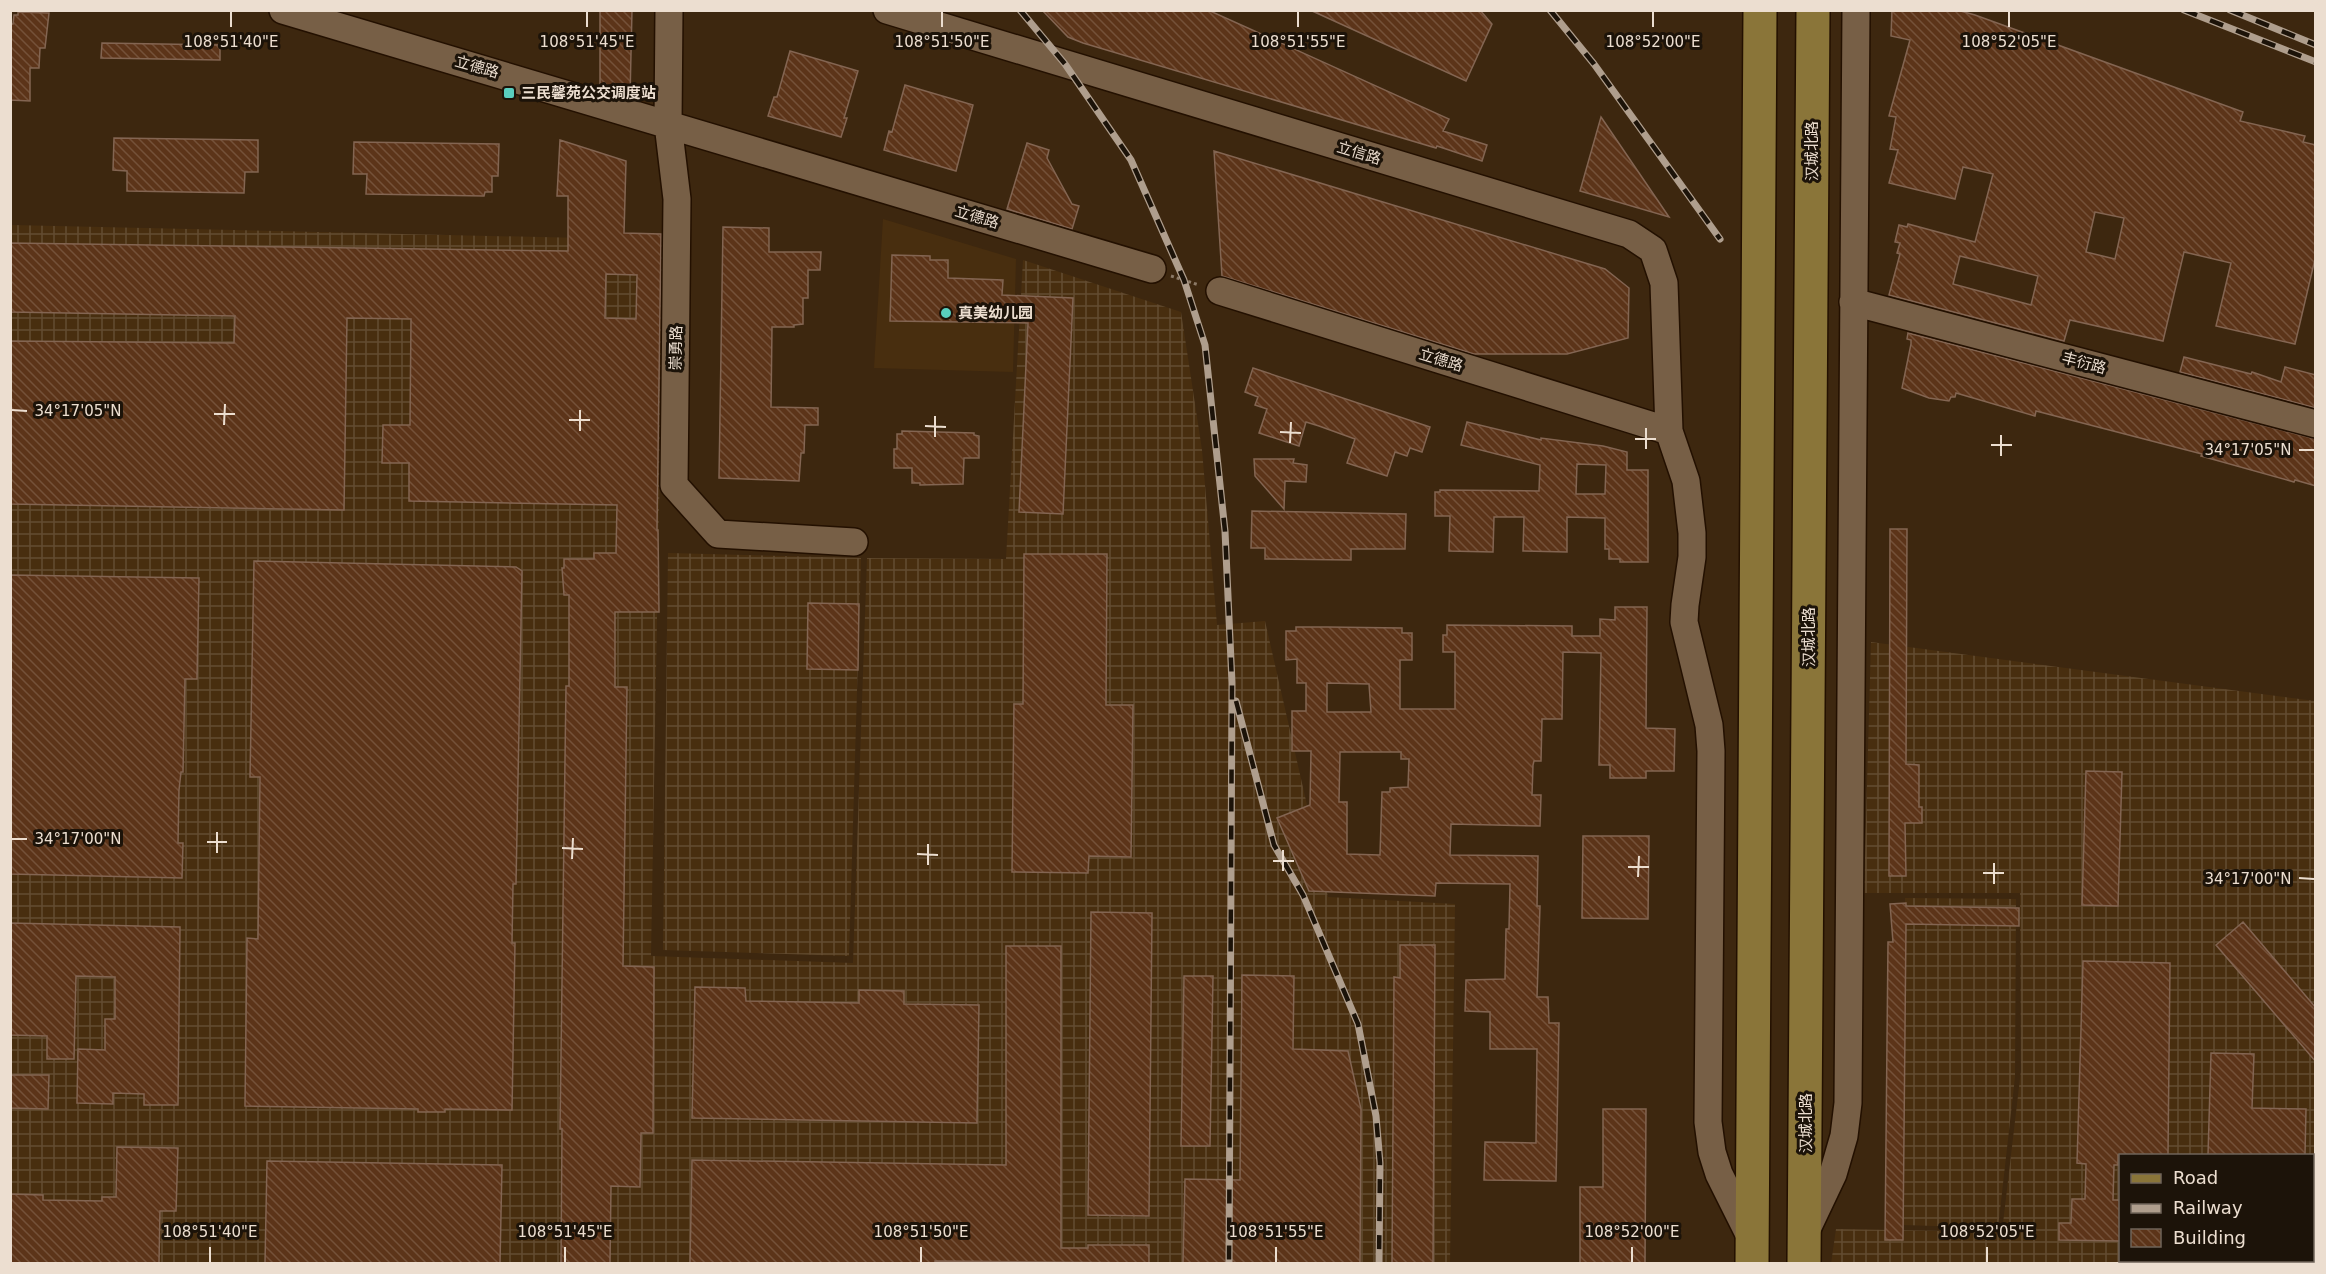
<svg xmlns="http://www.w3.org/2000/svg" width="2326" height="1274" font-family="'DejaVu Sans','Noto Sans SC',sans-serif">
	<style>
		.built { fill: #482e0f }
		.industrial { fill: url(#industrial-grid); fill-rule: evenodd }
		.building { fill: url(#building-back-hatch); stroke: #836552; stroke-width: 1.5; fill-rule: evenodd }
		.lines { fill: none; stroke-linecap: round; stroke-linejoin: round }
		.minor-casing { stroke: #231000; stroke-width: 30 }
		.major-casing { stroke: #231000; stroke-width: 36 }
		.path { stroke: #8c7a67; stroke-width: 3; stroke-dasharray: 3 3; stroke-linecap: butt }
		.minor { stroke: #775f46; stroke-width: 27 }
		.major { stroke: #8a7539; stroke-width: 33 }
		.rail-casing { stroke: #af9e8d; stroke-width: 7 }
		.rail { stroke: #1c1309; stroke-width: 4.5; stroke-dasharray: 14; stroke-linecap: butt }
		.ticks { fill: none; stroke: #ecded0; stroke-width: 2 }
		.poi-dot { fill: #59cebe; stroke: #1c1309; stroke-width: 2 }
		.labels { text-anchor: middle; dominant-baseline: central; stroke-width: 6; stroke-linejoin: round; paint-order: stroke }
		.street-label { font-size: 15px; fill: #ecded0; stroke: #1c1309 }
		.poi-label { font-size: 15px; font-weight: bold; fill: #ecded0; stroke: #1c1309; text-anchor: start }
		.ticks-label { font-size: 15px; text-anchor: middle; fill: #ecded0; stroke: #1c1309; stroke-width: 6; stroke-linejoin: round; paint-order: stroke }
	</style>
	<defs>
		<pattern id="industrial-grid" width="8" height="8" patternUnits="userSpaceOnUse" patternTransform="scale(1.5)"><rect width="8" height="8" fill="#482e0f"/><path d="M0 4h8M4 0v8" fill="none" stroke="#634c31"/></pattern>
		<pattern id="building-back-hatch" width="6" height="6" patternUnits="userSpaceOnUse" patternTransform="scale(1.5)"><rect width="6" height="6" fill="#5c3419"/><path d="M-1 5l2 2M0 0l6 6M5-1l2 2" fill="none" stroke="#745139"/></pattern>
	</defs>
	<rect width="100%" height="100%" fill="#3d270f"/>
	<path class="built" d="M883,219L1016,259L1013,372L874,368Z"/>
	<path class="industrial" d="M11,225L669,240L659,506L651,956L853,963L867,558L1006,559L1023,260L1181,312L1202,450L1217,625L1265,621L1328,897L1455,904L1450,1263L11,1264Z
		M668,553L861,558L849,956L663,950Z
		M1871,642L2315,701V1263L1831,1264L1836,1229L2002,1232L2021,1070L2020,893H1864ZM2120,1156H2312V1260H2120Z
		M1905,898L2016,899L2015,1077L1998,1228L1904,1225Z"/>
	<path class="building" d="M600,10H632L630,97L600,88Z
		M1042,10H1208L1449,119L1443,131L1487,145L1482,161L1437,146L1436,148L1083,43L1068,37Z
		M1310,10H1480L1492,24L1466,81Z
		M1892,10H1957L1975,15L2243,112L2240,121L2305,136L2303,142L2316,145V255L2295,344L2216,326L2231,263L2184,252L2163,341L2070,320L2064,341L1889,295L1900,254L1897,253L1900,243L1895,242L1899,225L1907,227L1908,224L1975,242L1993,174L1963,167L1955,199L1889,183L1898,150L1890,149L1896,117L1889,116L1910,40L1891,36ZM2095,212L2124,218L2115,259L2086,252ZM1960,256L2038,276L2031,305L1953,284Z
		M18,12L49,13L45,48H40L39,68H30V101L10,100V24H13L14,15H18Z
		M102,43L220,45V60L101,58Z
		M790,51L858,71L844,118H847L841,137L768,116L774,97H777Z
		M905,85L973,105L956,171L884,150L889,131L892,132Z
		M1601,117L1669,217L1580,191Z
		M114,138L258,140V172H245L244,193L127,191V171L113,170Z
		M560,140L626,161L624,233L661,234L657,530H658L659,612H615V687H627L623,966L654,967L653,1133H641L640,1187L611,1186L610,1263H561L562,1129H560L566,686H569V595H564L562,568H564V559H594V553H616L617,505L409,501V463H382L383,425H410L411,319L347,318L344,510L10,504V341L234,343L235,316L10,312V243L568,251V196H557ZM606,274L637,275L636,319L605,318Z
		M354,142L499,144L498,176H492V192H485L484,196L366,194L367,174H353Z
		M1027,143L1049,150L1047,158L1072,204L1079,206L1072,229L1007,209Z
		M1214,151L1605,269L1629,288L1628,338L1567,354H1474L1222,276Z
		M723,227L769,228V252H821L820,270H808V298H803V324L794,325V327H772L771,407L818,408V425H805L804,453H801L799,481L719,478Z
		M892,255L930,256V260H948V278L1003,280L1002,295L1073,298L1063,514L1019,512L1028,323L890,321Z
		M1908,333L2316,439V486L2295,480L2294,482L2201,456L2202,454L2036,411L2035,416L1956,393L1955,397H1951L1949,401L1929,398L1902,388L1911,344V340L1907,339Z
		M2184,357L2251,374L2252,372L2281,382L2285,367L2316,375V408L2180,372Z
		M1253,368L1430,427L1422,452L1410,448L1407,456L1395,452L1387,476L1347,463L1355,439L1319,426L1306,422L1299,446L1259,433L1267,409L1255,405L1258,397L1245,392Z
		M1467,422L1541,440V438L1603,446L1627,452V470H1648V562H1620V559H1609V549H1605V518L1567,517V552L1523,551L1524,517H1494L1493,552L1449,551L1450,516H1435V492H1440V490L1539,491L1540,465L1461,445ZM1577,464L1606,465L1605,494H1576Z
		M902,431L974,433V435L979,436V458H964L963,484L920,485V483H912V468H894V449H897V434H902Z
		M1254,459H1294L1293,463L1307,465L1306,482L1285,481L1284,509L1255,476Z
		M1252,511L1406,514L1405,549H1351V560L1265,559V548H1251Z
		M1890,529H1907L1906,764L1919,765V807H1922V823H1905L1906,876H1889Z
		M1024,554H1107L1106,705H1133L1131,857L1089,856L1088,873L1012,872L1014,704H1023Z
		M254,561L516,567L522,571L516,884H513L512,943H515L512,1110L445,1109V1112H418V1109L245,1106L247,938L258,939L260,777H250Z
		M10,575L199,578L197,679H185L183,772H181L179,790L178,843H183L182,878L10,874Z
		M808,603L859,604L858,670L807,669Z
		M1615,607H1647L1646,728L1675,729L1674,771H1646V778H1610V765H1599L1601,653L1563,652L1562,719H1542L1541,761H1534L1533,765L1532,795H1541L1540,826L1451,824L1450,855L1538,856L1537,906H1540L1537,997H1548L1549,1023H1559L1556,1181L1484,1180L1485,1142L1536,1143L1537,1049H1490V1012L1465,1011L1466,980L1505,979L1506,929H1509L1510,884L1436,883L1435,896L1309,891L1277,818L1310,805L1311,751H1292V711H1306V683H1297V659L1286,660V631H1296V627H1327L1402,628V633H1412V660H1400V709H1455V652H1443V635H1447V625L1572,626V636H1600V619L1615,620ZM1327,683L1369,684L1371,712H1327ZM1340,752H1401V759H1409L1408,787L1390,788V792H1382L1380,855L1347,854V802H1339Z
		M2086,771L2122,772L2118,906L2082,905Z
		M1583,836H1649L1648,919L1582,918Z
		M1906,903V906L2019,908V926L1906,924L1903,1240H1885L1888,942H1893L1890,904Z
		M1091,912L1152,913L1149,1216L1088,1215Z
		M2243,922L2316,1008V1062L2216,945Z
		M10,923L180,927L178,1105H144V1094L113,1093V1104L77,1103L78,1049L105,1050V1019H115V977L76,976L74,1059H47V1036L10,1035Z
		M1400,945H1435L1433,1263H1392L1394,977L1400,978Z
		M1006,946H1061V1248H1088V1245H1149V1263L935,1261V1263H690L692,1160L1006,1165Z
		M2083,961L2170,963L2168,1155H2118V1165H2114L2113,1200H2121L2120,1241L2059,1240V1223H2071L2072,1199H2085L2086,1164L2077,1163Z
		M1242,975L1294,976L1293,1049L1348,1051L1361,1109L1360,1263H1183L1185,1179L1240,1180Z
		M1184,976H1213L1210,1146H1181Z
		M695,987L745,988L746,1001L859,1003V990L904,991V1004L979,1005L977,1123L692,1118Z
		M2211,1053L2254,1054L2252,1108L2306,1109L2305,1155H2208Z
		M10,1075H49L48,1109L10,1108Z
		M1603,1109H1646L1645,1263H1580V1187H1603Z
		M117,1147L178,1148L176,1211H160L159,1263H10V1194L43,1195V1200L102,1201V1197H116Z
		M267,1161L502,1165L500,1263H265Z"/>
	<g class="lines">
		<defs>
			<path id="minor" d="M283,10L1152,269
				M669,10L668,124L677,199L674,485L718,534L854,542
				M887,10L1629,234L1653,250L1664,283L1669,431L1686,481L1692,533V557L1685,605L1684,622L1709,725L1711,751L1708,1122L1712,1152L1719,1174L1752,1240
				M1220,291L1669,431
				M1853,302L2316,424
				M1805,1233L1833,1174L1844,1136L1848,1103L1856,10
				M2153,1264V1260"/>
			<path id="major" d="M1752,1264L1760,10
				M1804,1264L1813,10"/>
		</defs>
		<use href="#minor" class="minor-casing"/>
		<use href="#major" class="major-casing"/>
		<path class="path" d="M1171,276L1199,285"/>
		<use href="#minor" class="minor"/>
		<use href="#major" class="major"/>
		<defs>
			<path id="rail" d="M1020,10L1065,64L1131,160L1184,280L1205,345L1225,531L1232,683L1229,1264
				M1550,10L1594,64L1720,239
				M2184,10L2316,62
				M2230,10L2316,45
				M1236,701L1274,845L1303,895L1358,1024L1376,1116L1380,1163L1379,1264"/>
		</defs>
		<use href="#rail" class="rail-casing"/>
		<use href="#rail" class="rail"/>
	</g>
	<path class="ticks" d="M231,27V12M587,27V12M942,27V12M1298,27V12M1653,27V12M2009,27V12M12,410L27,411M214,414H235M569,420H590M224,425L225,404M925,426L946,427M580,431V410M1280,432L1301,433M935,437V416M1635,439H1656M1290,443L1291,422M1991,445H2012M1646,449V428M2299,450H2314M2001,456V435M12,839H27M207,842H227M562,848L583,849M217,853V832M917,854L938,855M572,859L573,838M1273,861H1294M928,865V844M1628,867H1649M1283,871V850M1983,873H2004M1638,877L1639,856M2299,878L2314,879M1994,884V863M210,1262V1247M565,1262V1247M921,1262V1247M1276,1262V1247M1632,1262V1247M1987,1262V1247"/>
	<g class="poi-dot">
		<rect x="503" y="87" width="12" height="12" rx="3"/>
		<circle cx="946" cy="313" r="6"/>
	</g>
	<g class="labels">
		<g class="street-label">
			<text transform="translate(477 67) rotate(16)">立德路</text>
			<text transform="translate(1812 151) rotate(-90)">汉城北路</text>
			<text transform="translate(1359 153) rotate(17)">立信路</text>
			<text transform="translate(977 217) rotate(17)">立德路</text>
			<text transform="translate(676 348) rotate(-89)">崇勇路</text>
			<text transform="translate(1441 360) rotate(17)">立德路</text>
			<text transform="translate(2084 363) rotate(15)">丰衍路</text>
			<text transform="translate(1809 637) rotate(-90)">汉城北路</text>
			<text transform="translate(1806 1123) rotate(-90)">汉城北路</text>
		</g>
		<g class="poi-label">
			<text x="521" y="93">三民馨苑公交调度站</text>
			<text x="958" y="313">真美幼儿园</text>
		</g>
	</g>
	<g class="ticks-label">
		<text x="231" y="47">108°51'40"E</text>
		<text x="587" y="47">108°51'45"E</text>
		<text x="942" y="47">108°51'50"E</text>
		<text x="1298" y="47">108°51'55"E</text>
		<text x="1653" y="47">108°52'00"E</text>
		<text x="2009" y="47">108°52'05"E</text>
		<text x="78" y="416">34°17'05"N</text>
		<text x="2248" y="455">34°17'05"N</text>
		<text x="78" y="844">34°17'00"N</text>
		<text x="2248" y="884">34°17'00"N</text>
		<text x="210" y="1237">108°51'40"E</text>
		<text x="565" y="1237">108°51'45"E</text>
		<text x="921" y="1237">108°51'50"E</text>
		<text x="1276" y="1237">108°51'55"E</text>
		<text x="1632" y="1237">108°52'00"E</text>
		<text x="1987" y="1237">108°52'05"E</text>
	</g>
	<rect width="2326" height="1274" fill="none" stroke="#ecded0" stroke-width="24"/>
	<rect x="2119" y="1154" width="195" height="108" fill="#1c1309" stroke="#6f6459" stroke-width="1.5"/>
	<rect x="2131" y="1174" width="30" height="9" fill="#8a7539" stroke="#6f6459" stroke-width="1.5"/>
	<text x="2173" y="1184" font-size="18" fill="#ecded0">Road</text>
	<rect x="2131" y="1204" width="30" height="9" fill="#af9e8d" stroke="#6f6459" stroke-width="1.5"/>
	<text x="2173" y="1214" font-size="18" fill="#ecded0">Railway</text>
	<rect x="2131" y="1229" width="30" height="18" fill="url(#building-back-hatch)" stroke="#6f6459" stroke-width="1.5"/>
	<text x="2173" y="1244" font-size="18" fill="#ecded0">Building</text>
</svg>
